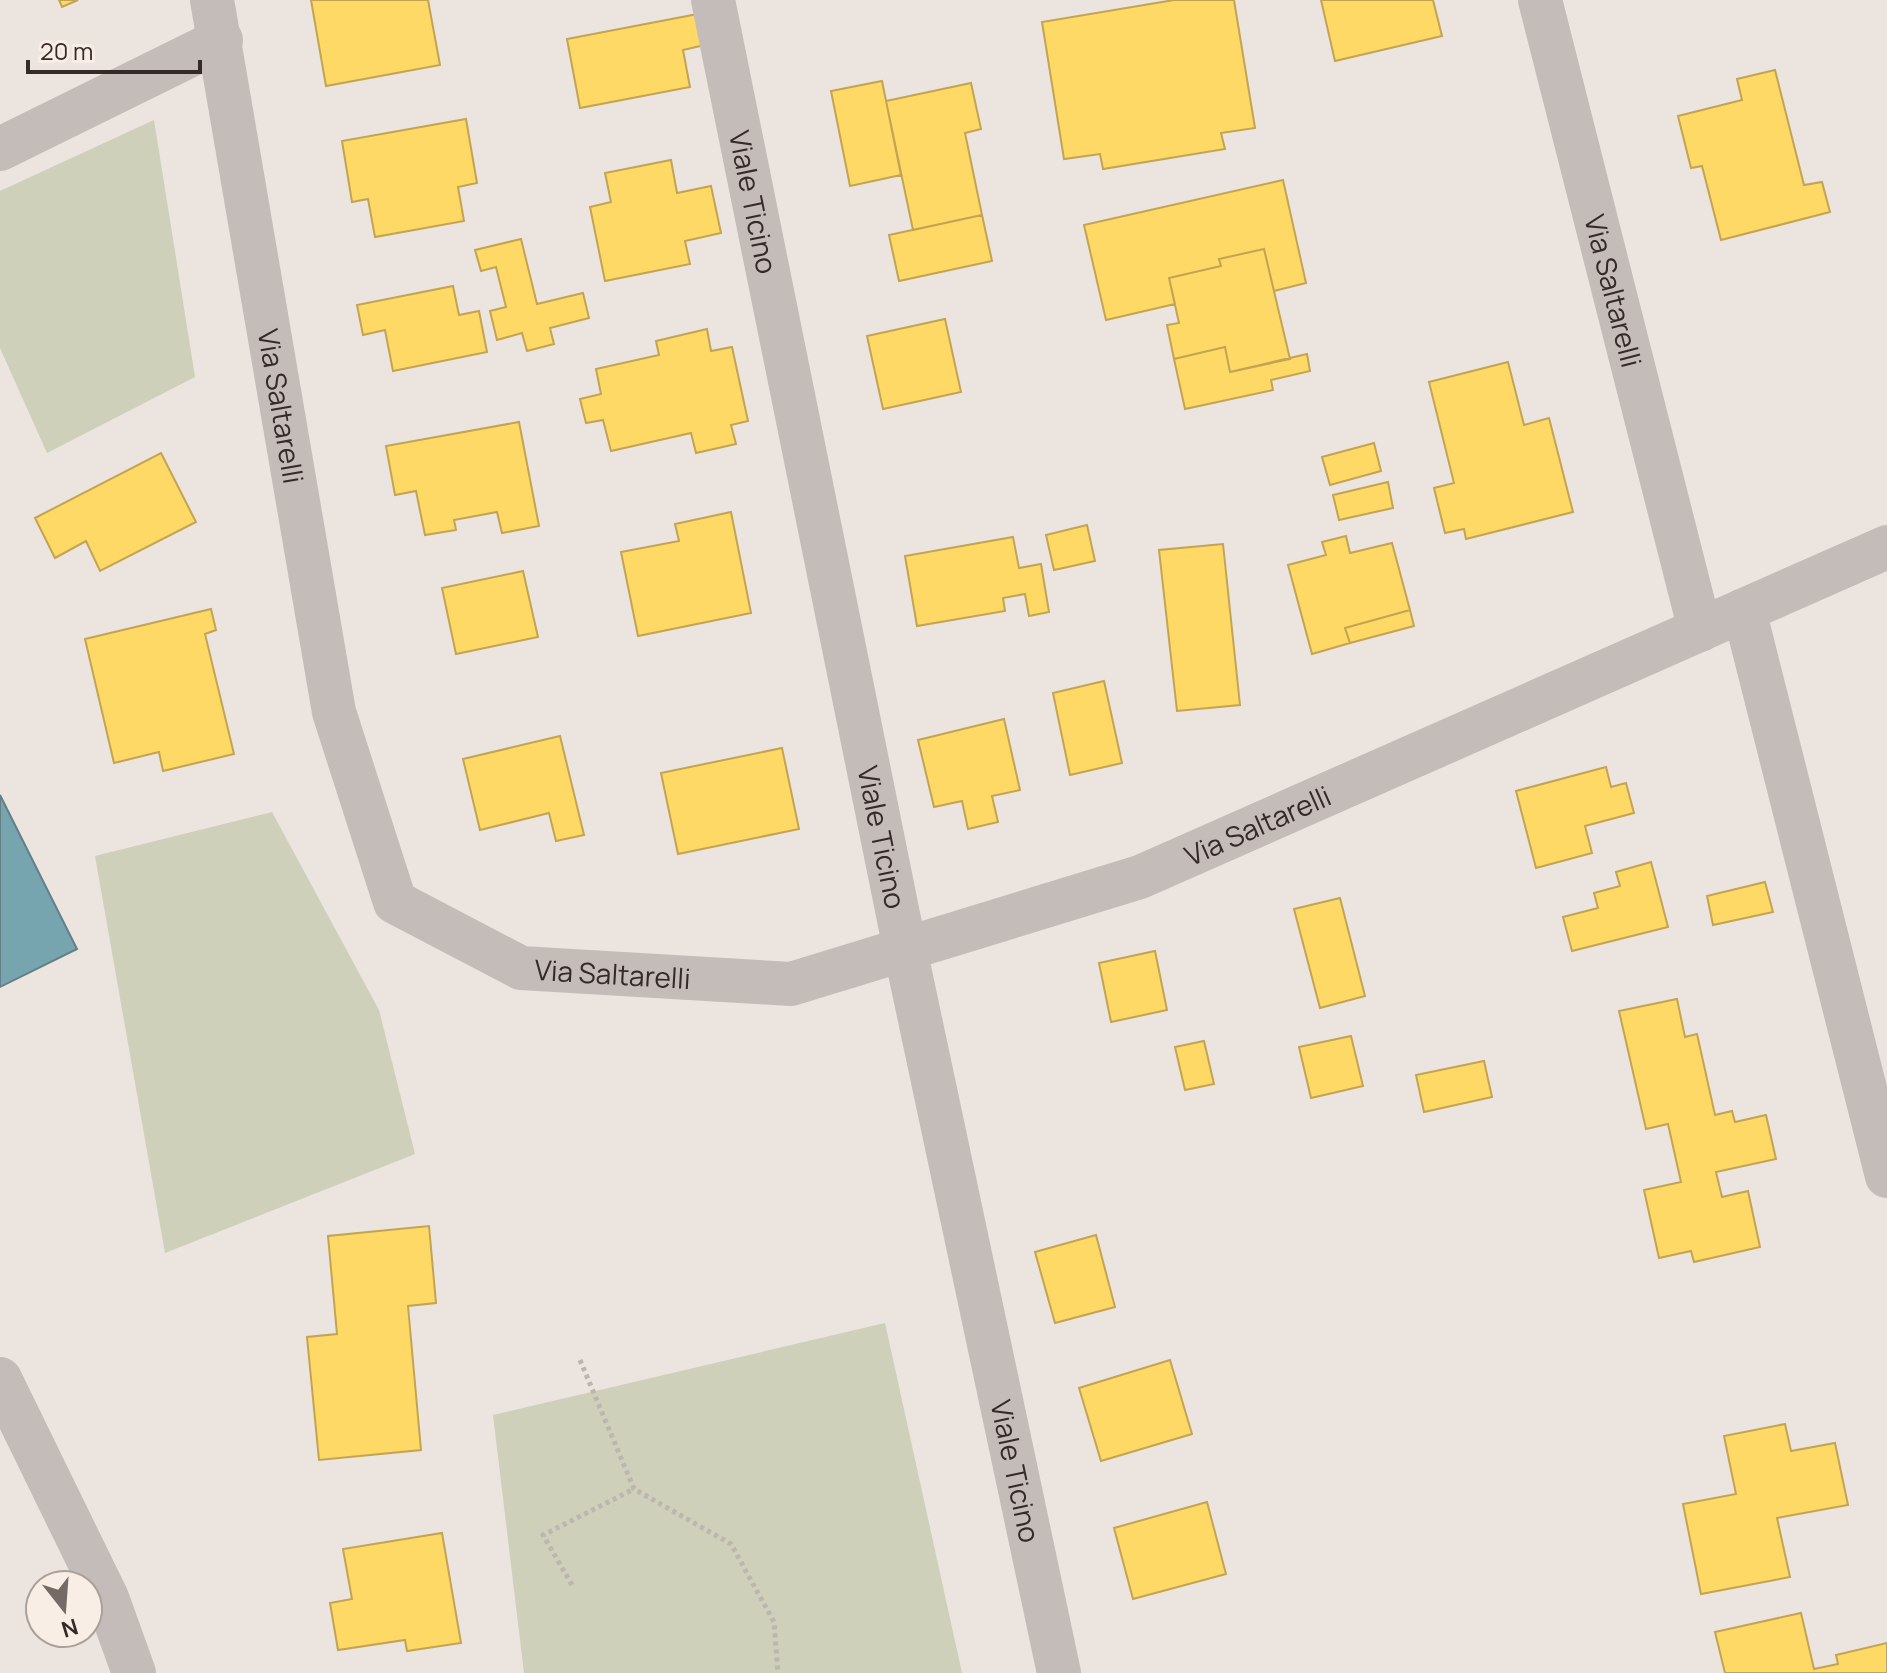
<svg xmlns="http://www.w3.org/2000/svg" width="1887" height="1673" font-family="Manrope,sans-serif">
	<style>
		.green { fill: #ced0b9 }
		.homes { fill: #ffd966; stroke: #c2a453; stroke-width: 2 }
		.public { fill: #76a5af; stroke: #628086; stroke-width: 2 }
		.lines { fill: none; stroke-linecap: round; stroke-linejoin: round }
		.path { stroke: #bdb5b0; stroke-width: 5; stroke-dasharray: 4 4; stroke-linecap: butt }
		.minor { stroke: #c4bcb8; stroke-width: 44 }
		.labels { text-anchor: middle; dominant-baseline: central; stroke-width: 8; stroke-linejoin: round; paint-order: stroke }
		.street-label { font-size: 28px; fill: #342a27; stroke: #f8eee6 }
	</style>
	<rect width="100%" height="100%" fill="#ebe4df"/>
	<path class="green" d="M154,120L195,377L47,453L0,348V191Z
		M272,812L379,1010L415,1154L165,1253L95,856Z
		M885,1323L962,1673H524L493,1415Z"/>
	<path class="homes" d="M59,0H78L62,7Z
		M311,0H428L440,65L326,86Z
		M1174,0H1234L1255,128L1221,133L1225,149L1103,169L1100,154L1064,159L1042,22Z
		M1321,0H1433L1442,36L1335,61Z
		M703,13L709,44L683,50L690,87L580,108L567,39Z
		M1775,70L1804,185L1822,182L1830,212L1721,240L1702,166L1691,168L1678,116L1742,100L1737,79Z
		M882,81L901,175L850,186L831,91Z
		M971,83L981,129L965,133L982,215L913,230L886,101Z
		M466,119L477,183L458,187L464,221L375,237L368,199L352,202L342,141Z
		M671,160L677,193L711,186L721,233L685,241L690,264L605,281L590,207L611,202L605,173Z
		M1283,180L1306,283L1274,291L1264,249L1219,259L1221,266L1169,278L1175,304L1106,320L1084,225Z
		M982,215L992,261L899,281L889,235Z
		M521,239L537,304L583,293L589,318L550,328L554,344L527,351L522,333L497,340L490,311L506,307L496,267L481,271L475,250Z
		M1264,249L1290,359L1230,372L1225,347L1174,359L1167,325L1179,323L1169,278L1221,266L1219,259Z
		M453,286L459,315L479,311L487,352L393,371L385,330L363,335L357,305Z
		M945,319L961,392L883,409L867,336Z
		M707,329L711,351L732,347L748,421L731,425L736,444L696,453L691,433L611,451L603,420L586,423L580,399L601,394L596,369L659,355L656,341Z
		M1225,347L1230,372L1307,354L1310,371L1271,380L1273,390L1185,409L1174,359Z
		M1508,362L1524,425L1549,418L1573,512L1466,539L1464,529L1445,533L1434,488L1454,483L1429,382Z
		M519,422L539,526L502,533L497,512L454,520L456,530L425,535L416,491L395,495L386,446Z
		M1374,443L1381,471L1330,485L1322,457Z
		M161,453L196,522L100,571L86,541L55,558L35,518Z
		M1388,482L1393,508L1339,520L1333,495Z
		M731,512L751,613L638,636L621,552L679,541L675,524Z
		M1087,525L1095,561L1054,570L1046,535Z
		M1346,536L1350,553L1392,543L1410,610L1345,628L1350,643L1312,654L1288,565L1326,555L1322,542Z
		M1013,537L1019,568L1041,564L1049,612L1029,616L1025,594L1003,598L1005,611L917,626L905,556Z
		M1223,544L1240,705L1177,711L1159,550Z
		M523,571L538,637L456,654L442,588Z
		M211,609L216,630L205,634L234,754L163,771L159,752L114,763L85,639Z
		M1410,610L1414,626L1350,643L1345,628Z
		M1104,681L1122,763L1070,775L1053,693Z
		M1004,719L1020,790L992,796L998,822L968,829L962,801L934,807L918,740Z
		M560,736L584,835L556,841L549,813L480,830L463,759Z
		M782,748L799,829L678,854L661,773Z
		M1606,767L1611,787L1626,783L1634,813L1585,826L1592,853L1536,868L1516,791Z
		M1651,862L1668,927L1572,951L1563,917L1598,908L1594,893L1620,886L1616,872Z
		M1765,882L1773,912L1713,925L1707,896Z
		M1340,898L1365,996L1320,1008L1294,909Z
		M1155,951L1167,1010L1111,1022L1099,963Z
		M1677,999L1685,1037L1697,1034L1715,1115L1732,1111L1735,1122L1766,1115L1776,1159L1716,1172L1722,1197L1748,1191L1760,1247L1694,1262L1691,1251L1659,1258L1644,1190L1681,1182L1668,1124L1646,1129L1619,1011Z
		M1351,1036L1363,1086L1311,1098L1299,1047Z
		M1204,1041L1214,1084L1185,1090L1175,1047Z
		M1484,1061L1492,1097L1424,1112L1416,1075Z
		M429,1226L436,1303L408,1306L421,1450L319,1460L307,1337L337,1334L328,1236Z
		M1096,1235L1115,1307L1055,1323L1035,1252Z
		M1170,1360L1192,1434L1101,1461L1079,1388Z
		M1785,1424L1791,1451L1835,1443L1848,1505L1777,1518L1790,1577L1701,1594L1683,1504L1736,1494L1724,1436Z
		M1207,1502L1226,1574L1133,1599L1114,1528Z
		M442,1533L461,1643L407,1651L405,1640L338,1650L330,1603L352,1599L343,1549Z
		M1801,1613L1814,1669L1838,1664L1836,1655L1887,1643V1673H1725L1715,1632Z"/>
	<path class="public" d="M0,795L77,949L0,987Z"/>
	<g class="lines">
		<path class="path" d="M580,1360L634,1489L731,1544L774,1622L778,1673
			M572,1585L543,1535L634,1489"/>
		<g class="minor">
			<path id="s1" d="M212,0L334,712L395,902L521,968L791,984L1140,877L1887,547"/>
			<path id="s2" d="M713,0L905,949L1059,1673"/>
			<path id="s3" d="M1540,0L1700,630"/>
			<path d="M0,149L221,40"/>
			<path d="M1744,610L1887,1176"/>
			<path d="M0,1379L107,1598L134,1673"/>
		</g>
	</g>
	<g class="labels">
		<g class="street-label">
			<text stroke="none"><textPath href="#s2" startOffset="206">Viale Ticino</textPath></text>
			<text stroke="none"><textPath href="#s3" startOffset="300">Via Saltarelli</textPath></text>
			<text stroke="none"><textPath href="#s1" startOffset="412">Via Saltarelli</textPath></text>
			<text stroke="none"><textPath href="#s1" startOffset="1828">Via Saltarelli</textPath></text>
			<text stroke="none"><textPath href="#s2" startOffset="854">Viale Ticino</textPath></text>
			<text stroke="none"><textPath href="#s1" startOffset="1156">Via Saltarelli</textPath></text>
			<text stroke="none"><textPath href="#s2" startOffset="1502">Viale Ticino</textPath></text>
		</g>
	</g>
	<g transform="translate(64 1609) rotate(163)"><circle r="38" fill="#f8eee6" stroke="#aaa09a" stroke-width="2"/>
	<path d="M0-6L14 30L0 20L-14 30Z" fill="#746b67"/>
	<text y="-12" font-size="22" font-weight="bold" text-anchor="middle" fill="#342a27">N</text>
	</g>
	<path d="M28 60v12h172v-12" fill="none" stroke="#342a27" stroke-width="4"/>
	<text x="40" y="60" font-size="24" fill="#342a27" stroke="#f8eee6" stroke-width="6" paint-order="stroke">20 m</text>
</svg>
